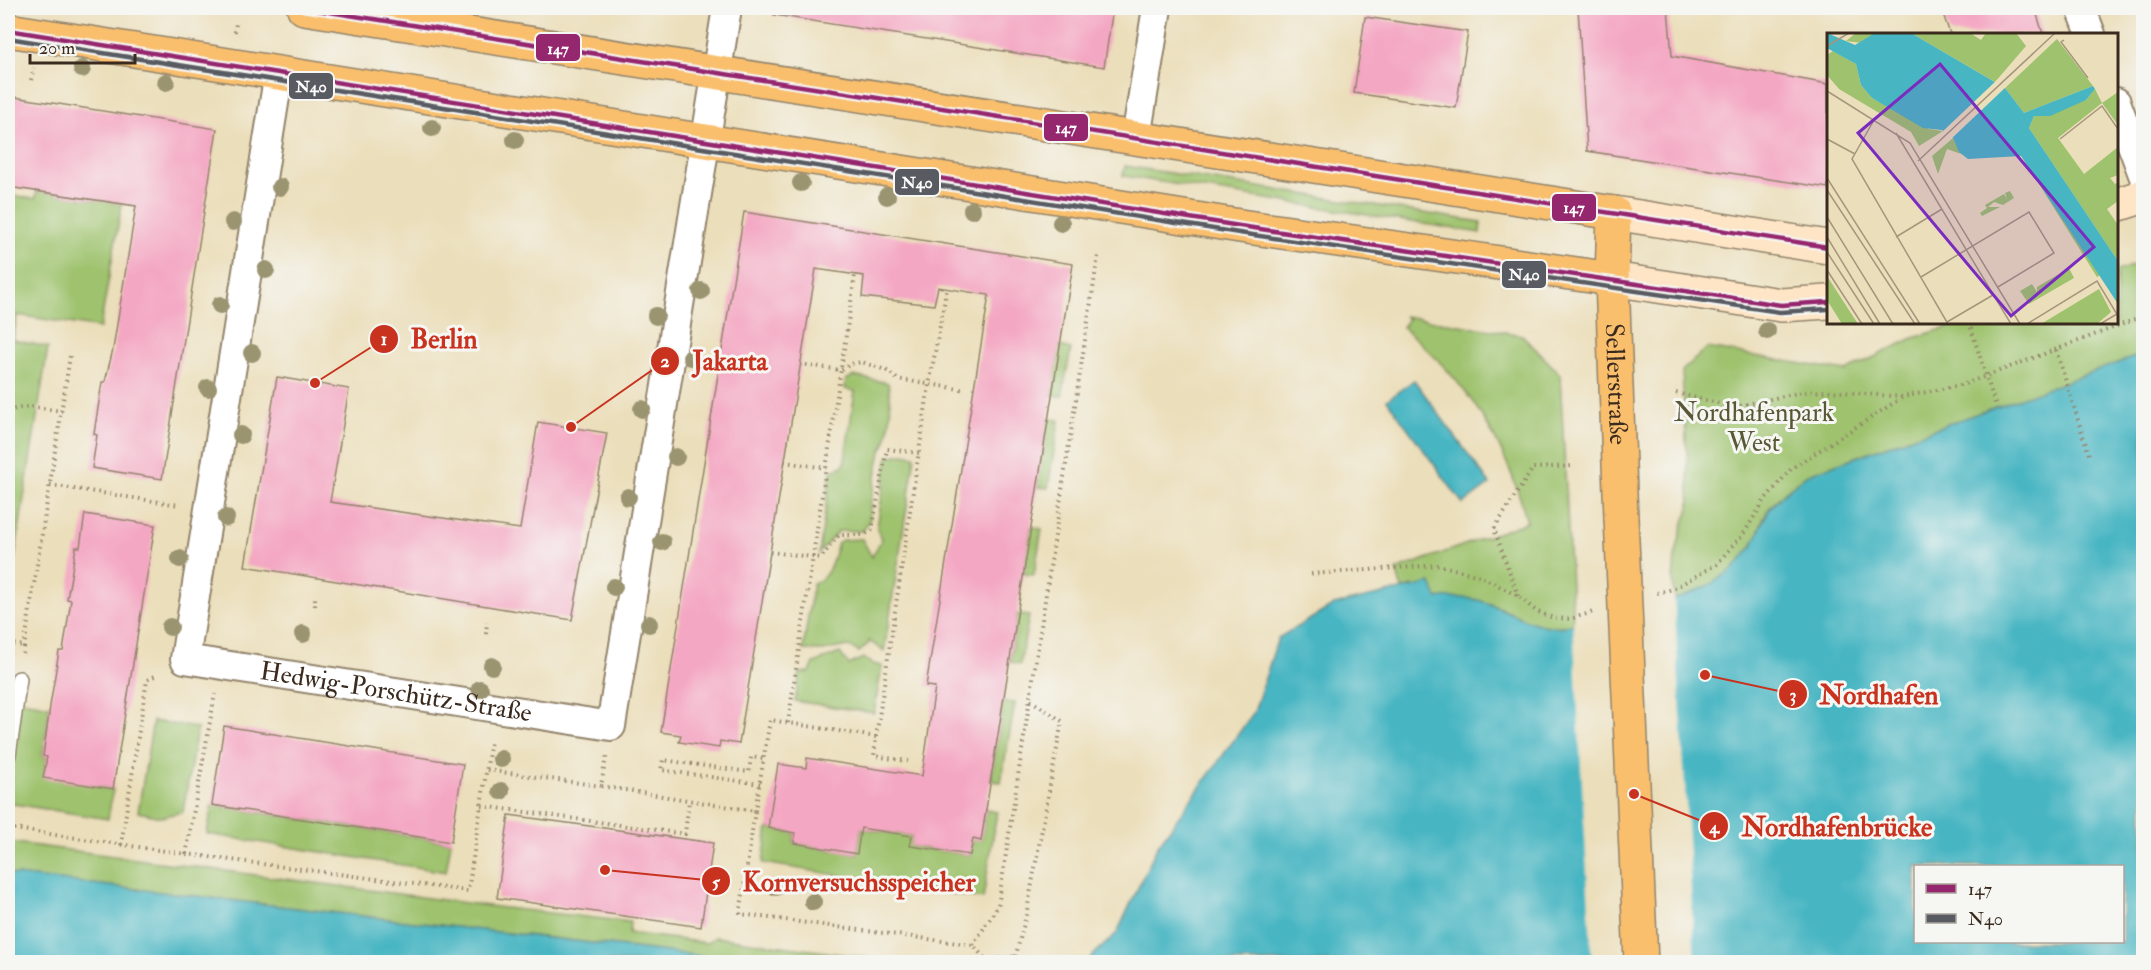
<svg xmlns="http://www.w3.org/2000/svg" width="2151" height="970" font-family="'IM FELL Double Pica',serif">
	<style>
		.green { fill: #9ec26d; stroke: #6c7646; stroke-width: 1.5 }
		.water { fill: #47b5c2; stroke: #417070; stroke-width: 1.5; fill-rule: evenodd }
		.pier { fill: #ebdeba }
		.building { fill: #f4a7c3 }
		.lines { fill: none; stroke-linecap: round; stroke-linejoin: round }
		.lane-casing { stroke: #93846c; stroke-width: 18 }
		.street-casing { stroke: #93846c; stroke-width: 32 }
		.secondary-casing { stroke: #93846c; stroke-width: 36 }
		.primary-casing { stroke: #93846c; stroke-width: 36 }
		.path { stroke: #93846c; stroke-width: 4; stroke-dasharray: 1.5 4.5; stroke-linecap: butt }
		.lane { stroke: #fff; stroke-width: 15 }
		.street { stroke: #fff; stroke-width: 28 }
		.secondary { stroke: #fde5c5; stroke-width: 33 }
		.primary { stroke: #f9bf6d; stroke-width: 33 }
		.primary-bridge-casing { stroke: #93846c; stroke-width: 36; stroke-linecap: butt }
		.primary-bridge { stroke: #f9bf6d; stroke-width: 33 }
		.bus-1-casing { stroke: #f6f6f2; stroke-width: 9 }
		.bus-2-casing { stroke: #f6f6f2; stroke-width: 9 }
		.bus-1 { stroke: #95276e; stroke-width: 4.5 }
		.bus-2 { stroke: #595b62; stroke-width: 4.5 }
		.tree { fill: #9b9471 }
		.labels { text-anchor: middle; dominant-baseline: central; stroke-width: 6; stroke-linejoin: round; paint-order: stroke }
		.street-label { font-size: 26px; fill: #3b2a1e; stroke: #f6f6f2 }
		.park-label { font-size: 26px; fill: #595836; stroke: #f6f6f2 }
		.inset-road { fill: none; stroke: #a5967c; stroke-width: 1.5 }
		.view { fill: #7b2cbf; fill-opacity: 0.15; stroke: #7b2cbf; stroke-width: 3 }
		.inset-edge { fill: none; stroke: #3b2a1e; stroke-width: 3 }
		.leader { fill: none; stroke: #c8321e; stroke-width: 2 }
		.callout-dot { fill: #c8321e; stroke: #f6f6f2; stroke-width: 2 }
		.mark-label { font-size: 18px; text-anchor: middle; font-weight: bold; fill: #fff }
		.callout-label { font-size: 27px; text-anchor: middle; font-weight: bold; fill: #c8321e; stroke: #f6f6f2; stroke-width: 6; stroke-linejoin: round; paint-order: stroke }
		.line-badge { stroke: #f6f6f2; stroke-width: 2 }
		.badge-label { font-size: 16px; text-anchor: middle; font-weight: bold; fill: #fff }
	</style>
	<rect width="100%" height="100%" fill="#f6f6f2"/>
	<filter id="ink" filterUnits="userSpaceOnUse"><feTurbulence type="fractalNoise" baseFrequency=".0167" numOctaves="2"/><feDisplacementMap in="SourceGraphic" scale="12" xChannelSelector="R" yChannelSelector="G"/><feConvolveMatrix kernelMatrix="1 2 1 2 8 2 1 2 1" color-interpolation-filters="sRGB"/></filter>
	<filter id="wash" filterUnits="userSpaceOnUse"><feTurbulence type="fractalNoise" baseFrequency=".008" numOctaves="4" result="noise"/><feDisplacementMap in="SourceGraphic" scale="24" xChannelSelector="R" yChannelSelector="G"/><feGaussianBlur stdDeviation="1.35" result="paint"/><feColorMatrix in="noise" values="0 0 0 0 0 0 0 0 0 0 0 0 0 0 0 0 0 1.4 0 .05"/><feComposite in="paint" operator="in"/></filter>
	<g filter="url(#wash)">
		<rect width="100%" height="100%" fill="#ebdeba"/>
		<path class="green" d="M1125,166L1481,222L1480,233L1123,176Z
			M37,191L122,204L100,328L17,315L13,340L48,347L8,599V195L35,199Z
			M2143,262V354L1806,475C1793,486 1778,496 1768,510C1761,520 1759,534 1753,544C1739,571 1703,594 1674,599L1673,581L1675,557L1682,528L1690,506L1682,371L1707,348L1846,371L1911,339L1961,323L2116,322L2117,271Z
			M1404,316L1522,335L1560,374L1573,625C1529,632 1518,610 1480,601C1466,597 1453,600 1438,598C1430,597 1421,590 1413,586L1402,589L1396,570L1527,522C1506,441 1467,381 1402,327L1408,319Z
			M1059,346L1071,349L1062,396L1052,395Z
			M853,376L888,383C892,401 892,435 881,451L870,506V519L863,531H838L819,553L831,472L844,465L855,391L845,389L846,380Z
			M1048,419L1059,420L1048,488L1037,487Z
			M903,454L915,456L884,651L869,641V643L859,652C845,642 836,650 822,651C816,651 809,650 803,650L813,583C830,580 833,557 838,543L842,540L862,539L872,557L881,540L877,528L888,457Z
			M1031,527L1042,529L1034,575L1023,574Z
			M1017,614L1029,616L1020,664L1010,662Z
			M840,653L849,665L863,658L873,664L882,666L874,713L795,701L800,673L810,672L814,663Z
			M8,698L50,706L43,756L47,757L44,777L113,789L108,819L8,803Z
			M1003,702L1015,703L1001,782L991,781Z
			M153,721L197,728L183,812L161,817L138,812Z
			M212,805L451,842L446,872L207,834Z
			M986,810L997,812L983,899L763,863L768,828L795,833L794,843L857,854L861,828L912,836L911,846L970,855L973,839L981,840Z
			M8,842L496,907L630,922L629,933L707,943L715,937L898,962H752L8,874Z"/>
		<path class="water" d="M2143,354V962H1086L1117,933L1157,847L1254,712L1278,638L1334,605L1431,583L1437,598C1452,598 1469,596 1484,602C1510,611 1531,627 1560,627L1683,597L1711,584L1733,569L1752,547L1768,511L1784,493L1806,475ZM1916,866H2122V942H1916Z
			M1414,380L1490,484L1463,504L1387,400Z
			M8,874L752,962H8Z"/>
		<path class="pier" d="M1674,596L1695,962H1592L1573,622Z"/>
		<g id="blocks">
			<path class="building" d="M776,8H1113L1104,67L774,15Z
				M1578,8H1668L1672,56L1828,84V188L1587,151Z
				M1941,8H2035L2043,34H1950Z
				M1365,17L1468,32L1456,108L1354,93Z
				M8,96L217,129L162,479L92,468L97,435L94,434L102,382H105L113,349L136,206L8,187Z
				M744,212L1073,264L981,841L973,839L970,855L910,846L912,836L861,828L857,854L794,843L795,833L768,828L778,764L806,768L807,758L922,776L935,687L926,686L989,295L938,287L934,305L862,297L864,276L816,269L739,744L720,741L719,748L679,742L681,735L661,732Z
				M277,377L349,389L330,502L520,529L538,422L607,433L572,620L245,566Z
				M85,514L155,525L113,789L43,778L47,757L43,756L50,706L59,651H63L71,600L67,599L76,547H80Z
				M224,726L463,764L451,842L212,805Z
				M509,815L713,843L701,927L497,898Z"/>
		</g>
	</g>
	<g filter="url(#ink)">
		<use href="#blocks" fill-opacity="0" stroke="#93846c" stroke-width="1.5"/>
		<g class="lines">
			<defs>
				<path id="lane" d="M8,755L19,679"/>
				<g id="street">
					<path d="M2081,8L2091,34"/>
					<path id="s1" d="M279,72L185,659L611,726L727,8"/>
					<path d="M2116,102L2144,177"/>
					<path d="M1136,138L1157,8"/>
				</g>
				<path id="secondary" d="M2116,205L2144,196
					M1614,213L1828,247
					M1612,279L1781,305L1828,302"/>
				<g id="primary">
					<path id="s2" d="M304,8L1614,213L1612,279L1621,518"/>
					<path d="M8,30L1240,226L1612,279"/>
				</g>
			</defs>
			<use href="#lane" class="lane-casing"/>
			<use href="#street" class="street-casing"/>
			<use href="#secondary" class="secondary-casing"/>
			<use href="#primary" class="primary-casing"/>
			<path class="path" d="M235,32L236,23
				M31,80L34,68
				M1969,322L1995,404
				M2056,350L2090,458
				M800,364L841,370L851,364L862,362L888,371L897,379L966,390
				M1676,393L1734,407L1802,392L1830,391L1903,397L1965,384L2144,316
				M8,412C23,403 45,409 62,411
				M784,462L826,468
				M50,485L179,505
				M770,552L821,558L839,535H864L872,530L887,449L919,453
				M1311,574L1439,565L1480,576L1518,596L1536,611L1553,618L1570,619L1593,612
				M1657,593L1673,589L1717,564L1744,533L1766,498L1792,468L1903,397
				M1518,596L1494,529L1533,468L1573,466
				M315,606V595
				M486,634L487,622
				M8,643L24,646
				M23,654L70,356
				M788,723L855,275
				M876,737L929,385L947,288
				M606,757L601,786L755,811L740,914L973,945L986,960L1016,956
				M487,770L601,786
				M760,784L661,770L663,760L749,772L751,757L765,759
				M482,806L685,834L689,801
				M755,811L770,720L876,737L874,756L908,761
				M8,828L186,854L468,891L491,740
				M121,845L147,680L158,674
				M186,854L215,694
				M973,945L998,906L1098,256
				M1014,962L1026,916L1062,721L1030,700"/>
			<use href="#lane" class="lane"/>
			<use href="#street" class="street"/>
			<use href="#secondary" class="secondary"/>
			<use href="#primary" class="primary"/>
			<defs>
				<path id="primary-bridge" d="M1621,518L1641,962"/>
			</defs>
			<use href="#primary-bridge" class="primary-bridge-casing"/>
			<use href="#primary-bridge" class="primary-bridge"/>
			<defs>
				<path id="bus-1" d="M304,8L1828,247
					M8,30L1240,226L1781,305L1828,302"/>
				<path id="bus-2" d="M8,38L1239,233L1780,312L1828,309"/>
			</defs>
			<use href="#bus-1" class="bus-1-casing"/>
			<use href="#bus-2" class="bus-2-casing"/>
			<use href="#bus-1" class="bus-1"/>
			<use href="#bus-2" class="bus-2"/>
		</g>
		<g class="tree">
			<circle cx="82" cy="69" r="9"/>
			<circle cx="166" cy="82" r="9"/>
			<circle cx="432" cy="128" r="9"/>
			<circle cx="515" cy="140" r="9"/>
			<circle cx="801" cy="183" r="9"/>
			<circle cx="280" cy="187" r="9"/>
			<circle cx="887" cy="196" r="9"/>
			<circle cx="972" cy="210" r="9"/>
			<circle cx="233" cy="222" r="9"/>
			<circle cx="1061" cy="223" r="9"/>
			<circle cx="266" cy="270" r="9"/>
			<circle cx="701" cy="291" r="9"/>
			<circle cx="220" cy="305" r="9"/>
			<circle cx="656" cy="316" r="9"/>
			<circle cx="1767" cy="331" r="9"/>
			<circle cx="252" cy="353" r="9"/>
			<circle cx="691" cy="357" r="9"/>
			<circle cx="208" cy="388" r="9"/>
			<circle cx="642" cy="409" r="9"/>
			<circle cx="241" cy="435" r="9"/>
			<circle cx="676" cy="457" r="9"/>
			<circle cx="628" cy="497" r="9"/>
			<circle cx="226" cy="518" r="9"/>
			<circle cx="662" cy="542" r="9"/>
			<circle cx="180" cy="559" r="9"/>
			<circle cx="614" cy="587" r="9"/>
			<circle cx="649" cy="624" r="9"/>
			<circle cx="170" cy="627" r="9"/>
			<circle cx="303" cy="634" r="9"/>
			<circle cx="492" cy="666" r="9"/>
			<circle cx="480" cy="689" r="9"/>
			<circle cx="501" cy="759" r="9"/>
			<circle cx="501" cy="791" r="9"/>
			<circle cx="776" cy="887" r="9"/>
			<circle cx="813" cy="902" r="9"/>
		</g>
	</g>
	<g class="labels">
		<g class="street-label">
			<text stroke="none"><textPath href="#s2" startOffset="1497">Sellerstraße</textPath></text>
			<text stroke="none"><textPath href="#s1" startOffset="808">Hedwig-Porschütz-Straße</textPath></text>
		</g>
		<g class="park-label">
			<text x="1754" y="413">Nordhafenpark<tspan x="1754" dy="30">West</tspan></text>
		</g>
	</g>
	<g transform="translate(1827 33)">
		<rect width="291" height="291" fill="#ebdeba"/>
		<path d="M29,0H48L35,10L19,8ZM84,0H143L154,7L159,0H189L199,13L168,49ZM230,6L266,53L197,80L178,55ZM6,18L29,31L34,52L45,65L102,96L116,98L92,113L84,99L12,56L0,42V22ZM268,56L275,70L291,59V92L275,70L231,105L257,141L291,114V142L283,145L288,151L291,149V168L280,176L291,192V228L202,95L207,83L259,67ZM126,105L134,121L120,116L111,141L105,123ZM197,127L273,242L270,244ZM183,158L187,165L176,172L167,169L161,174H173L155,183L153,180L160,175L158,172L177,161L180,166L178,160ZM242,235L247,245L202,271L193,258L205,251L210,259V254ZM0,243L7,254L31,291H15L0,267ZM272,256L284,279L270,291H214Z" fill="#9ec26d"/>
		<path d="M0,0L28,12L48,0H84L178,55L197,80L266,53L268,56L259,67L223,83H207L202,95L291,228V271L194,123L141,126L132,119L126,105L115,97L96,95L45,65L34,52L29,31L0,15Z" fill="#47b5c2"/>
		<path d="M170,47L180,53L123,107L114,100Z" fill="#ebdeba"/>
		<path class="inset-road" d="M237,7L234,9L261,45M0,13L22,0M0,58L83,110L193,291M47,87L25,126L121,291M69,100L184,291M0,106L28,121M233,106L275,73L291,96M91,128L228,0M0,145L93,291M0,157L88,291M0,184L66,291M0,204L53,291M69,204L115,176M0,219L47,291M0,237L35,291M94,244L202,179L227,220L171,254M120,289L166,262M200,291L270,248L291,283M273,291L290,281"/>
		<path class="view" d="M113,31L267,214L184,283L31,100Z"/>
		<rect width="291" height="291" class="inset-edge"/>
	</g>
	<path class="leader" d="M315 383L384 339M571 427L665 361M1705 675L1793 694M1634 794L1714 826M605 870L716 881"/>
	<g class="callout-dot">
		<circle cx="315" cy="383" r="6"/>
		<circle cx="571" cy="427" r="6"/>
		<circle cx="1705" cy="675" r="6"/>
		<circle cx="1634" cy="794" r="6"/>
		<circle cx="605" cy="870" r="6"/>
		<circle cx="384" cy="339" r="15"/>
		<circle cx="665" cy="361" r="15"/>
		<circle cx="1793" cy="694" r="15"/>
		<circle cx="1714" cy="826" r="15"/>
		<circle cx="716" cy="881" r="15"/>
	</g>
	<g class="mark-label">
		<text x="384" y="345">1</text>
		<text x="665" y="367">2</text>
		<text x="1793" y="701">3</text>
		<text x="1714" y="833">4</text>
		<text x="716" y="888">5</text>
	</g>
	<g class="callout-label">
		<text x="444" y="348">Berlin</text>
		<text x="730" y="370">Jakarta</text>
		<text x="1879" y="704">Nordhafen</text>
		<text x="1837" y="836">Nordhafenbrücke</text>
		<text x="859" y="891">Kornversuchsspeicher</text>
	</g>
	<g class="line-badge">
		<rect x="535" y="33" width="46" height="29" rx="6" fill="#95276e"/>
		<rect x="288" y="72" width="46" height="28" rx="6" fill="#595b62"/>
		<rect x="1043" y="113" width="46" height="29" rx="6" fill="#95276e"/>
		<rect x="894" y="168" width="46" height="28" rx="6" fill="#595b62"/>
		<rect x="1551" y="193" width="46" height="29" rx="6" fill="#95276e"/>
		<rect x="1501" y="260" width="46" height="29" rx="6" fill="#595b62"/>
	</g>
	<g class="badge-label">
		<text x="558" y="54">147</text>
		<text x="311" y="92">N40</text>
		<text x="1066" y="133">147</text>
		<text x="917" y="188">N40</text>
		<text x="1574" y="213">147</text>
		<text x="1524" y="280">N40</text>
	</g>
	<rect width="2151" height="970" fill="none" stroke="#f6f6f2" stroke-width="30"/>
	<rect x="1914" y="865" width="210" height="78" fill="#f6f6f2" stroke="#aba49d" stroke-width="1.5"/>
	<rect x="1926" y="884" width="30" height="9" fill="#95276e" stroke="#aba49d" stroke-width="1.5"/>
	<text x="1968" y="895" font-size="18" fill="#3b2a1e">147</text>
	<rect x="1926" y="914" width="30" height="9" fill="#595b62" stroke="#aba49d" stroke-width="1.5"/>
	<text x="1968" y="925" font-size="18" fill="#3b2a1e">N40</text>
	<path d="M30 54v9h105v-9" fill="none" stroke="#3b2a1e" stroke-width="3"/>
	<text x="39" y="54" font-size="18" fill="#3b2a1e" stroke="#f6f6f2" stroke-width="4.5" paint-order="stroke">20 m</text>
</svg>
